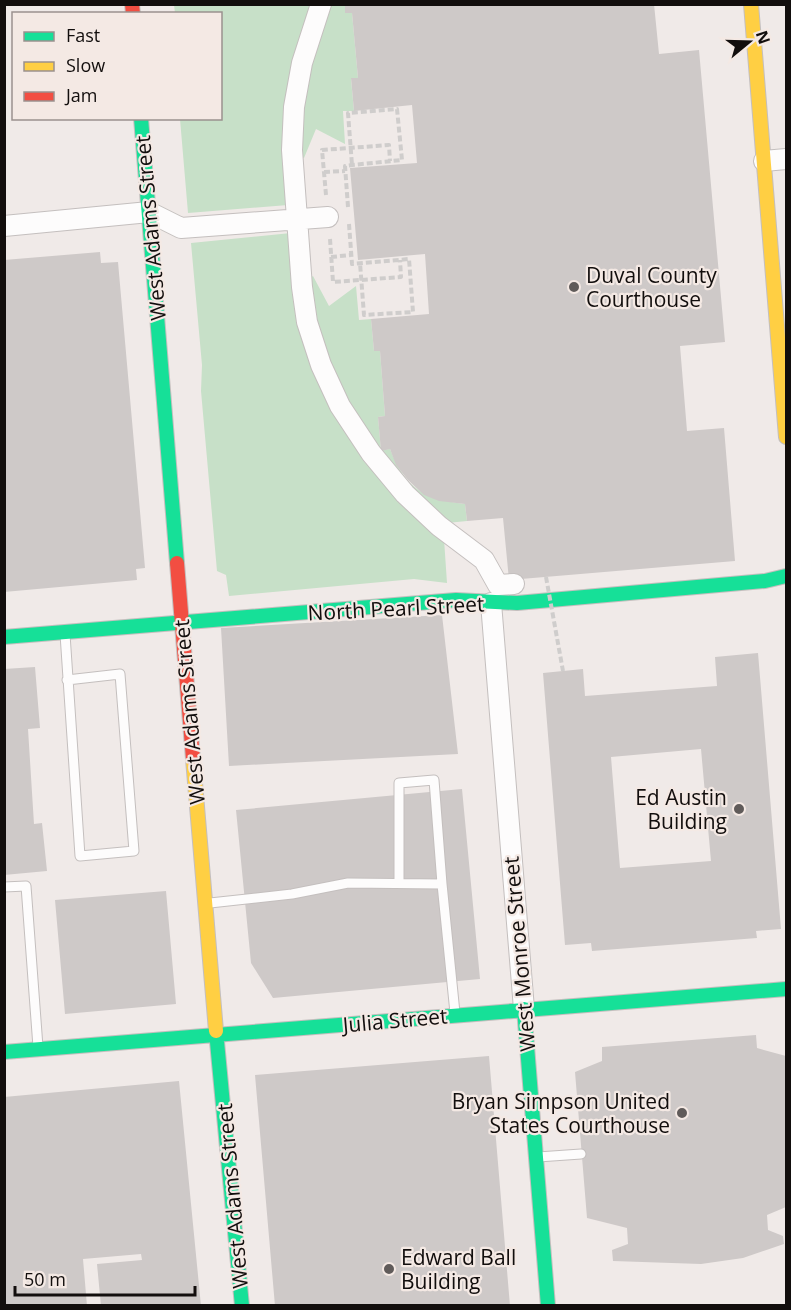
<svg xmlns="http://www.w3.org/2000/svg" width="791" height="1310" font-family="'Open Sans',sans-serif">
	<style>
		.green { fill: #c7e0c8 }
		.building { fill: #cec9c8; fill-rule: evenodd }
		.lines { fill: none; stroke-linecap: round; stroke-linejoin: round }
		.lane-casing { stroke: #c4bfbe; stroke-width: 11 }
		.street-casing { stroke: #c4bfbe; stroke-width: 22 }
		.fast-casing { stroke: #c4bfbe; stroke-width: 16 }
		.slow-casing { stroke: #c4bfbe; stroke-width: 16 }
		.jam-casing { stroke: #c4bfbe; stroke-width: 16 }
		.path { stroke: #cfcdcc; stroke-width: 4; stroke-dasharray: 6 3; stroke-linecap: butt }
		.lane { stroke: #fdfcfc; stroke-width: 9 }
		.street { stroke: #fdfcfc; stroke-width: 20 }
		.fast { stroke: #16e098; stroke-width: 14 }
		.slow { stroke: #ffcf43; stroke-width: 14 }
		.jam { stroke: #f24e42; stroke-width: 14 }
		.path-bridge { stroke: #cfcdcc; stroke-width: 4; stroke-dasharray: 6 3; stroke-linecap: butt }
		.poi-dot { fill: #605b5a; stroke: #f4e9e4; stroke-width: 2 }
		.labels { text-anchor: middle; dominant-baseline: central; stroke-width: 4.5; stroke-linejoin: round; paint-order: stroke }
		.street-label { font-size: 21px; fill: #120e0d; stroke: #f4e9e4 }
		.poi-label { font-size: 21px; fill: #120e0d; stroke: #f4e9e4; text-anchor: start }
	</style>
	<rect width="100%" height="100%" fill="#f0eae8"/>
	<path class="green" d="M174,5H315L288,205L188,213L180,119L220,118V14L175,13Z
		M327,5H345V13H352L358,78L351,79L354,111H343L345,144L316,129L304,158L298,155L303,88Z
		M291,233L313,361L444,539L447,583L414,579L229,596L226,575L217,571L201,391L202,365L191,243Z
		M313,276L329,306L356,286L359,320L371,319L374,351H380L385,416L378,417L381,450L390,449C406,489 424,499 465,504L467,521L447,523L373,450L329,368L306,281Z"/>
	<path class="building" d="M345,4H654L659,54L699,50L725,342L680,346L687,431L724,428L735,561L509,580L503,518L467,521L465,504L439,501L424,495L408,480L396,465L390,449L381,451L378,417L385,416L380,351H374L371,319L429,314L425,254L358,260L350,168L417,163L412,105L354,111L351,78H358L352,13H345Z
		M100,252L101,263L118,262L145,568L136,569L137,580L4,592V260Z
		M442,615L458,754L229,766L221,628Z
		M758,653L781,929L756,931L757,938L592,951L591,943L565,945L543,673L583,669L585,696L717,686L715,657ZM701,749L711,861L620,868L611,757Z
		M35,667L40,728L28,729L34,824L42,823L47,871L4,875V669Z
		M462,789L480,979L273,998L251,963L236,810Z
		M166,891L176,1004L65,1014L55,900Z
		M756,1035L757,1048L786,1056V1207L767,1215L768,1230L783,1236L784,1244L743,1258L701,1264L613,1261L612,1250L628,1244L627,1228L587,1218L575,1072L602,1061V1047Z
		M489,1056L510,1306H275L255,1075Z
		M179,1081L201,1306H101L97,1264L142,1260L141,1254L83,1259L87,1306H4V1097Z"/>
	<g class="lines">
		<defs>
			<path id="lane" d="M65,634L80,856L134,851L120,674L67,680
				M442,884L455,1013
				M4,887L26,886L38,1047
				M210,903L292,894L348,883L442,884L434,780L399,783V883
				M538,1157L581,1154"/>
			<path id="street" d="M321,4L302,63L294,107L292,150L302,287L307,322L321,365L340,406L371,453L405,494L439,526L484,560L498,585L514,584
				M764,161L786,159
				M4,226L149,212L181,228L328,217
				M491,603L524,1009"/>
			<path id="fast" d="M141,118L177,563
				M4,637L456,600L517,603L765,581L786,576
				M524,1009L548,1306
				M216,1031L242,1306
				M4,1052L786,989"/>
			<path id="slow" d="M751,4L786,437
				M193,759L216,1031"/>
			<path id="jam" d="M132,4L133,14
				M177,563L193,759"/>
		</defs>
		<use href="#lane" class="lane-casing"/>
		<use href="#street" class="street-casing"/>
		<use href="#fast" class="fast-casing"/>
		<use href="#slow" class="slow-casing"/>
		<use href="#jam" class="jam-casing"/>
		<path class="path" d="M324,172L345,171
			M326,195L322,150L389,145L390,161
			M348,207L345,166L352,165L402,160L397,109L348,113L352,165
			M349,224L352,264L409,259L413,312L364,315L360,263
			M330,239L333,282L401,277L400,260
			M331,257L351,255"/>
		<use href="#lane" class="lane"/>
		<use href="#street" class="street"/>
		<use href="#fast" class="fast"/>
		<use href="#slow" class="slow"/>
		<use href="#jam" class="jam"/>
		<path class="path-bridge" d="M546,577L563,671"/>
	</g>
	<g class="poi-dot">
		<circle cx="574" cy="287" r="6"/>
		<circle cx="739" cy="809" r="6"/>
		<circle cx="682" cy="1113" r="6"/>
		<circle cx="389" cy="1269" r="6"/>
	</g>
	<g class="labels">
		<g class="street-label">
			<text transform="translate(150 228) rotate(-95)">West Adams Street</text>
			<text transform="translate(396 608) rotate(-3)">North Pearl Street</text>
			<text transform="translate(189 712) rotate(-95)">West Adams Street</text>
			<text transform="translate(519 954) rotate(-95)">West Monroe Street</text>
			<text transform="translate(395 1020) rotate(-5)">Julia Street</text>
			<text transform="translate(232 1196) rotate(-95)">West Adams Street</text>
		</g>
		<g class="poi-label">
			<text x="586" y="275">Duval County<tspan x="586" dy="24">Courthouse</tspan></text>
			<text x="727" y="797" text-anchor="end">Ed Austin<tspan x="727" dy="24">Building</tspan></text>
			<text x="670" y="1101" text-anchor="end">Bryan Simpson United<tspan x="670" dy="24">States Courthouse</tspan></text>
			<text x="401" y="1257">Edward Ball<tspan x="401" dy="24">Building</tspan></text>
		</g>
	</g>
	<rect width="791" height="1310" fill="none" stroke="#120e0d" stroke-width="12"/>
	<rect x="12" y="12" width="210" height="108" fill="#f4e9e4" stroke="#9a918e" stroke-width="1.5"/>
	<rect x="24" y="32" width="30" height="9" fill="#16e098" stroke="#9a918e" stroke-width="1.5"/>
	<text x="66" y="42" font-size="18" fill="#120e0d">Fast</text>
	<rect x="24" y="62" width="30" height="9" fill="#ffcf43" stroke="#9a918e" stroke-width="1.5"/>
	<text x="66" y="72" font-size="18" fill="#120e0d">Slow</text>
	<rect x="24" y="92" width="30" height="9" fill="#f24e42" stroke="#9a918e" stroke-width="1.5"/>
	<text x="66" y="102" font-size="18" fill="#120e0d">Jam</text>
	<g transform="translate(749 42) rotate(71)" stroke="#f4e9e4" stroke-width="4.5" paint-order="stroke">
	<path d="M0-4.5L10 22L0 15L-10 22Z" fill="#120e0d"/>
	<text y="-9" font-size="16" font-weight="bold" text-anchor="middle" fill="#120e0d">N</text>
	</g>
	<path d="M15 1286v9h180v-9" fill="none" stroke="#120e0d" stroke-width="3"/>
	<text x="24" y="1286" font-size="18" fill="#120e0d" stroke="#f4e9e4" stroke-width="4.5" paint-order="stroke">50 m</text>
</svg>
